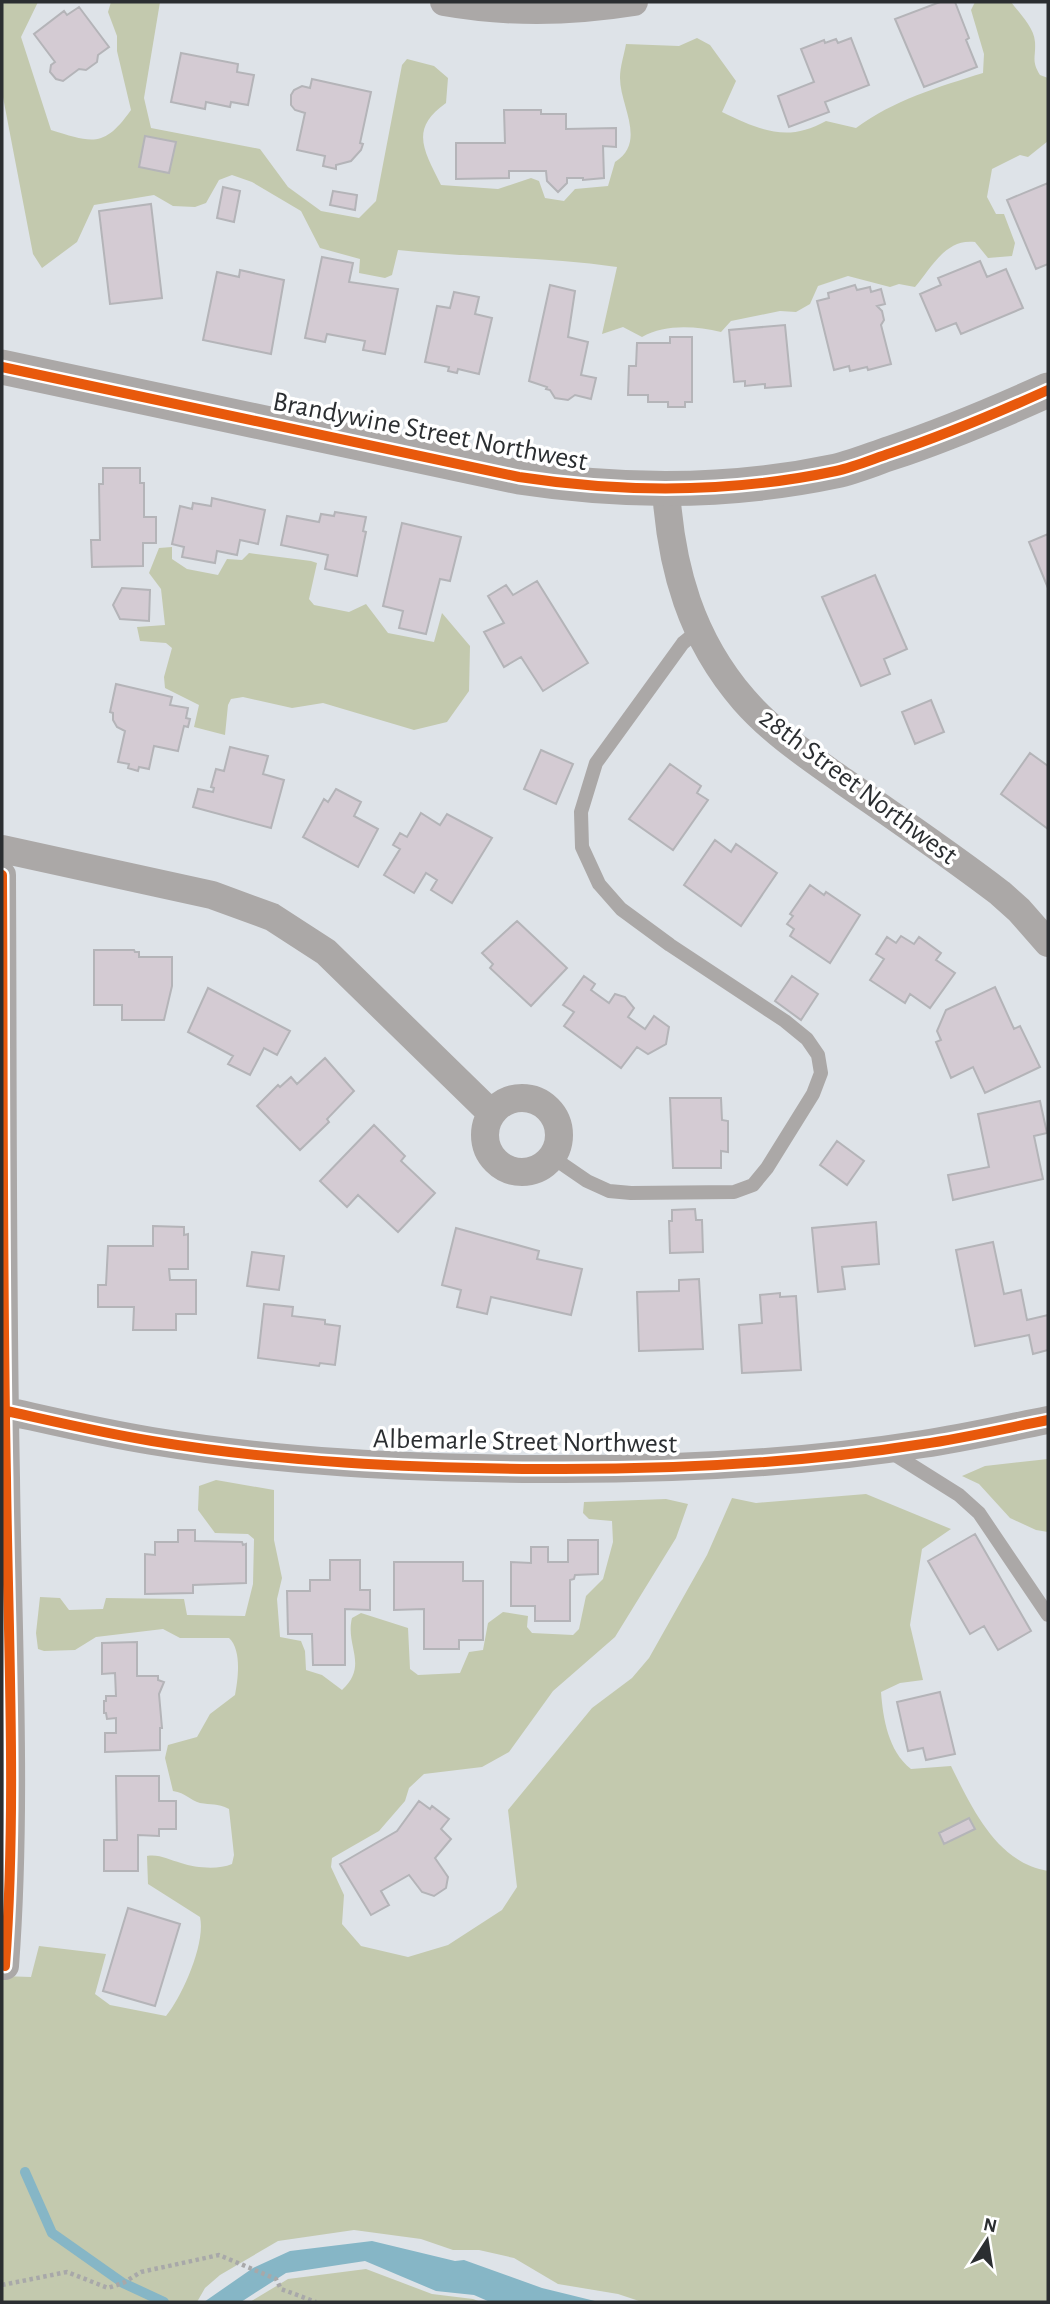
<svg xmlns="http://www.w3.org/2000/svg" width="1050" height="2304" font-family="'Alegreya Sans',sans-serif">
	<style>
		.forest { fill: #c3c9ae }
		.water { fill: #86b6c6 }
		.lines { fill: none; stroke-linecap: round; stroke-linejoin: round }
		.stream { stroke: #86b6c6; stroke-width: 10 }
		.building { fill: #d4cbd3; stroke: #b4b4b8; stroke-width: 2 }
		.path { stroke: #a8a8a9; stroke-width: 4.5; stroke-dasharray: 3.5 3.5; stroke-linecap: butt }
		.service { stroke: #aba8a7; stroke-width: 14 }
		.minor { stroke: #aba8a7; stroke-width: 28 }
		.tertiary { stroke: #aba8a7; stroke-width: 35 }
		.cycleway-casing { stroke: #fff; stroke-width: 15 }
		.cycleway { stroke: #e8590c; stroke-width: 10 }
		.labels { text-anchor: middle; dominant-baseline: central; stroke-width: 7; stroke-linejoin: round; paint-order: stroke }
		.street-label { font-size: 28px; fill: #2b2e31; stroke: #fff }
	</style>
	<rect width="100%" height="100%" fill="#dee3e8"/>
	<path class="forest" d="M2,2H38L21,37L51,130C93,143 104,148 131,110L117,51V36L108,12L111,2H160L144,98L151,128L260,149L288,187L321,211L359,218L376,201L402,65L407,59L434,66L448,78L446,103C409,129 424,150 441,185L498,189L531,178L539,181L545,198L564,201L575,189L608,186L615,162C647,142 620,106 620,78C620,67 624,55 626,44L679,46L697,38L710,45L736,81L722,112C760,130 787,143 826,121L856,128C894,100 938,87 983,73L984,54L971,10L975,2H1011C1019,13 1034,27 1035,42C1036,58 1031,60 1040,75L1048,78V141L1028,157L1020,155L992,169L987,197L996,214H1004L1015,243L1012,256L988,258L975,242C946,238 932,267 915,287L899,284L890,287L848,276L818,286L810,304L796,312L780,311L731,321L721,332C695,326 665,324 642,337L623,327L602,334L617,267C545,256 471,258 398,250L392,275L385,278L359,273L360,259L320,248L301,211L252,182L232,175L219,180L206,203L195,207L173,206L154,195L94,205L77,242L42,268L33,254L2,92Z
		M172,547V559L187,569L218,575L227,559L242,560L249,553L311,561L317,563L309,599L314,605L349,612L366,604L388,633L434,642L442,613L470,646L469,691L447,722L414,730L323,703L292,708L243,697L231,699L228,705L225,735L194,727L199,705L165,688L164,677L172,648L166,643L140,641L137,627L165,625L161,589L149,573L159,548Z
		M1048,1459V1532L1036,1530L1010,1518L979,1484L962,1476L985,1466Z
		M216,1480L274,1490V1540L282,1578L277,1599L280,1637L301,1641L305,1651L306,1670L322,1675L342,1690C369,1665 345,1646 352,1618L361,1613L408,1628L410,1669L418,1675L460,1673L469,1652L483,1650L488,1623L503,1612L528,1616L527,1627L532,1633L573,1635L579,1629L586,1596L603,1579L613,1542L612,1521L589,1519L583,1513L584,1502L666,1499L688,1504L676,1538L615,1637L553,1691L509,1752L482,1767L424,1774L409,1788L405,1801L379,1831L332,1858L331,1867L344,1895L342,1924L361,1946L408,1957L448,1945L502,1910L517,1887L508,1810L592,1708L632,1678L649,1658L707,1555L732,1498L756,1503L866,1494L951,1529L922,1549L910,1625L923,1680L900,1683L881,1692C883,1718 888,1751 911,1769L951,1766C972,1808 997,1863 1048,1871V2302H642L618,2294L558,2284L514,2258L479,2250H453L421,2239L354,2230L278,2241L220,2275L205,2288L197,2302H2V1976L31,1977L39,1946L106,1954L95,1994L110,2005L166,2016C182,1997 206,1943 200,1917L148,1884L147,1856C160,1854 169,1860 181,1863C196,1868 218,1870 232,1864L234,1855L229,1809C217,1803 211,1805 200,1803C190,1800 186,1793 173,1791L165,1758L168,1745L197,1737L210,1714L235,1695C238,1679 242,1650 229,1638H180L163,1629L96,1637L75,1650L44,1651L38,1649L36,1633L40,1597L60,1598L69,1610L103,1609L106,1598L184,1599L187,1615L245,1616L253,1584L254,1539L248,1534L215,1533L198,1510L199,1486Z
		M366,2269L432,2294L473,2299L481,2302H250L288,2279Z"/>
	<path class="water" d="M372,2241L455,2261L464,2260L542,2288L599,2302H490L474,2295L436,2291L365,2261L286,2273L241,2302H204L253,2268L290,2251Z"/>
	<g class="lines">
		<path class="stream" d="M25,2172L52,2233L123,2283L164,2302"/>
	</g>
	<path class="building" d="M940,2H955L969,38L966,40L977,67L924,87L895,19Z
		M79,7L109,47L98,55L97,62L86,70L79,69L63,81L56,79L50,72L51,65L55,62L34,34L64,11L67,15Z
		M851,38L869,85L825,102L829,112L789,127L778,96L814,82L801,49L824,40L825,43L836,39L838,43Z
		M181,53L238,64L237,72L254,75L248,105L231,102L230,107L206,102L205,109L171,102Z
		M312,79L371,92L360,143L363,144L361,150L351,161L336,165V169L323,166L325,156L297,150L305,113L295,110L291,105V95L294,90L302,86L310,88Z
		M504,110H541V114H566V129L616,128V147L603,146L604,178L583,180V178H567V183L558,192L547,181L546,171H509V178L456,179V143H505Z
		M145,136L176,142L169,173L139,167Z
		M1048,183V264L1036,269L1007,200Z
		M223,187L240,191L234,222L217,218Z
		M333,191L357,195L355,210L330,205Z
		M151,204L162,298L110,304L99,211Z
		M322,257L353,263L349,282L398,289L385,354L363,350L365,341L327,334L325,342L305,338Z
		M980,261L987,277L1006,269L1023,308L961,334L956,323L936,331L920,294L941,285L938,278Z
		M240,270L284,280L271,354L203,340L217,272L239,277Z
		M550,285L575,291L568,337L588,342L581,375L596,378L591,399L575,395L568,400L555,398L550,390L546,389L547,387L529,381Z
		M855,285L857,290L870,287L871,292L881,289L885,304L877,306L882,311L884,320L881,325L891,364L868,370L867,367L850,371L849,366L834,370L817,301L829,298L828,293Z
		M454,292L479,297L475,314L492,318L479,374L458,369L457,373L448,371L449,367L425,362L437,306L450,308Z
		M785,325L791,386L765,388V384L745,386V381L734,382L729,330Z
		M670,337H692V402H685V407H668V402H648V395H628L629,366H636L637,343H670Z
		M103,468H140V483H144V517H156V543H143V566L92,567L91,540H100L99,484H103Z
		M212,498L265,510L258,544L240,540L237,555L217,551L215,563L182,557L184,547L172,544L180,506L192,509L193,503L211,506Z
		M335,512L366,517L363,531L366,532L357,576L325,569L328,555L281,545L287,516L319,522L321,514L334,516Z
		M402,523L461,537L450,581L440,579L426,634L399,628L403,611L383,606Z
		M1048,534V588L1029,542Z
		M875,575L907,649L884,659L890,674L861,686L822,597Z
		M537,581L588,663L543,691L521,657L504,667L484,632L504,623L488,596L506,585L513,595Z
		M122,588L150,590L149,621L120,619L113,605Z
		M116,684L172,697L170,705L188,708L186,718L190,719L188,727L184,726L178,751L154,746L149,769L139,767L138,771L128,768L129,764L118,762L125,731L117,727L113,720V713L110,712Z
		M931,700L944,732L915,744L902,712Z
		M230,747L268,756L263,774L284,780L271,828L193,807L198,789L213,792L214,788L211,787L216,769L224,771Z
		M541,750L573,764L556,804L524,789Z
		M1030,753L1048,766V829L1001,794Z
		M670,764L701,786L697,793L708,800L673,850L629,819Z
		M336,789L361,802L354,816L378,829L358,867L303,837L324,799L328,802Z
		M421,813L440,825L447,814L492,838L452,903L431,890L437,880L426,873L414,893L384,875L400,849L393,845L400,833L407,837Z
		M715,840L731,852L736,844L777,873L741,926L684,885Z
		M810,885L824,895L826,892L860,915L830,963L790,936L794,929L787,924L793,916L790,914Z
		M517,921L567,968L531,1006L490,968L493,964L482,953Z
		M901,936L914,944L919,937L941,953L936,960L955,973L930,1008L910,994L905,1003L870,980L884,959L876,954L887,937L896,943Z
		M94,950H134L135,952H139V957H172V986L164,1020H122V1005H94Z
		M584,976L595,984L591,990L609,1003L615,994L625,997L634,1008L628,1017L645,1029L654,1016L669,1027L666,1044L648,1054L637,1047L621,1068L564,1026L574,1012L563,1005Z
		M792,976L818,994L801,1020L775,1001Z
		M995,987L1014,1029L1020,1026L1040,1067L985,1093L973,1067L951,1078L936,1042L941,1040L937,1031L946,1010Z
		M208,988L290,1031L277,1055L264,1048L250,1075L228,1064L233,1056L188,1032Z
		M325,1058L354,1091L327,1119L329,1122L300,1150L257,1106L278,1085L280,1087L291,1077L297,1084Z
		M670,1098H721L722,1120L728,1121V1152L721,1151V1168H673Z
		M1040,1101L1047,1133L1034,1136L1043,1179L953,1200L948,1175L989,1167L978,1114Z
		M374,1125L405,1156L401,1161L435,1193L398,1232L358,1195L347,1207L320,1181Z
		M837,1141L864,1161L847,1185L820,1165Z
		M695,1209L696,1220H702L703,1252L670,1253L669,1221H672V1210Z
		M876,1222L879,1264L842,1267L845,1289L818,1292L812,1228Z
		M153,1226L184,1227V1235L188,1234V1269H169L170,1280H196V1314H176V1330H133L134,1307H98V1285H106L108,1246H153Z
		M456,1228L539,1251L537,1259L582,1269L571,1315L491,1297L487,1314L457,1307L461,1290L442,1285Z
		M993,1242L1004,1294L1021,1290L1027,1320L1048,1315V1350L1033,1354L1029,1335L975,1346L956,1250Z
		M252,1252L284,1256L279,1290L247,1286Z
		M699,1279L703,1349L639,1351L637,1292L679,1291V1280Z
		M780,1293V1297L796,1296L801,1370L742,1373L739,1325L762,1323L760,1295Z
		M264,1304L293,1307L292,1316L325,1320V1324L340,1326L335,1365L320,1363L319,1366L258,1358Z
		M178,1530H195V1541L242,1542L243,1545L246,1544V1583L193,1585V1593L145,1594V1554L155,1555V1542H178Z
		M975,1534L1031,1631L998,1650L984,1626L970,1634L928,1561Z
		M568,1540H598V1574L575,1575L574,1579L570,1580V1621H535V1606H511V1562L531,1563V1547H548V1562H568Z
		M330,1560H360V1590H370V1610L345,1609V1665H313L312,1634H288L287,1591H310V1580H330Z
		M394,1562H463V1581H483V1640H459V1649H424V1609L394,1610Z
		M137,1642V1676H158V1680L164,1682L159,1694L162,1728H160V1750L105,1752V1733H116V1718L107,1719L106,1713H104V1701H106V1696H116L115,1673L102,1674V1643Z
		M940,1692L955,1754L926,1760L923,1748L908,1751L897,1702Z
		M116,1776H159V1801H176V1829H159V1836L138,1835V1871H104V1840H117Z
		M419,1801L430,1809L432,1806L449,1819L441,1829L451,1839L435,1858L448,1877L446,1888L434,1896L422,1892L409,1875L381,1891L389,1905L371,1915L340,1864L397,1831Z
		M969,1818L975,1829L944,1844L939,1833Z
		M128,1908L180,1924L155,2006L103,1991Z"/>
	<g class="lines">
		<path class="path" d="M2,2285L67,2272L108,2288L123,2283L141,2272L219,2255L276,2279L281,2289L316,2302"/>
		<path class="service" d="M552,1157L587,1181L609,1191L631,1193L734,1192L753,1185L767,1168L813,1094L821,1073L818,1055L807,1039L785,1021L670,945L621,909L599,884L582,847L581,812L596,763L683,643L699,630
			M889,1451L959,1495L979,1513L1048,1615"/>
		<path class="minor" d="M444,2C506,13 572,12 634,2
			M666,489C671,568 691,639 744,700C773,733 808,756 843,781C896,818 949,854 1000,893L1019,910L1048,943
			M2,849L212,895L272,917L326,952L491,1113
			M2,875C3,1076 2,1277 6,1478C8,1641 17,1804 5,1966
			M485 1135a37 37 0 1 1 74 0a37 37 0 1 1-74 0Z
			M2,1410C52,1421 102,1433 152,1441C279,1462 409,1468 538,1469C666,1470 796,1464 923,1444C965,1438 1007,1428 1048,1420"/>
		<path class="tertiary" d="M2,367L519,477C624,493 732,493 836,471C854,467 873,459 891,453C945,435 997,413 1048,390"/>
		<defs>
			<path id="cycleway" d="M2,367L519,477C624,493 732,493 836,471C854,467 873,459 891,453C945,435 997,413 1048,390
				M2,875C3,1076 2,1277 6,1478C8,1641 17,1804 5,1966
				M2,1410C52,1421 102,1433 152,1441C279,1462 409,1468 538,1469C666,1470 796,1464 923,1444C965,1438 1007,1428 1048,1420"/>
		</defs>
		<use href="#cycleway" class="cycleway-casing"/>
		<use href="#cycleway" class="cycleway"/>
	</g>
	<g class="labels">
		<g class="street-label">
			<text transform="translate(430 432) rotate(11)">Brandywine Street Northwest</text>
			<text transform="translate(858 787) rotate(37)">28th Street Northwest</text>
			<text transform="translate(525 1442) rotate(1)">Albemarle Street Northwest</text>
		</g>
	</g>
	<rect width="1050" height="2304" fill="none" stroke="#2b2e31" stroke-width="7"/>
	<g transform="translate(987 2241) rotate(12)" stroke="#ffffff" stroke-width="5" paint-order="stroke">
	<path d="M0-5L12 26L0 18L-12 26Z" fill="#2b2e31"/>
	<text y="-10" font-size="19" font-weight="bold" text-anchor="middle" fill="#2b2e31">N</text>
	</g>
</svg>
